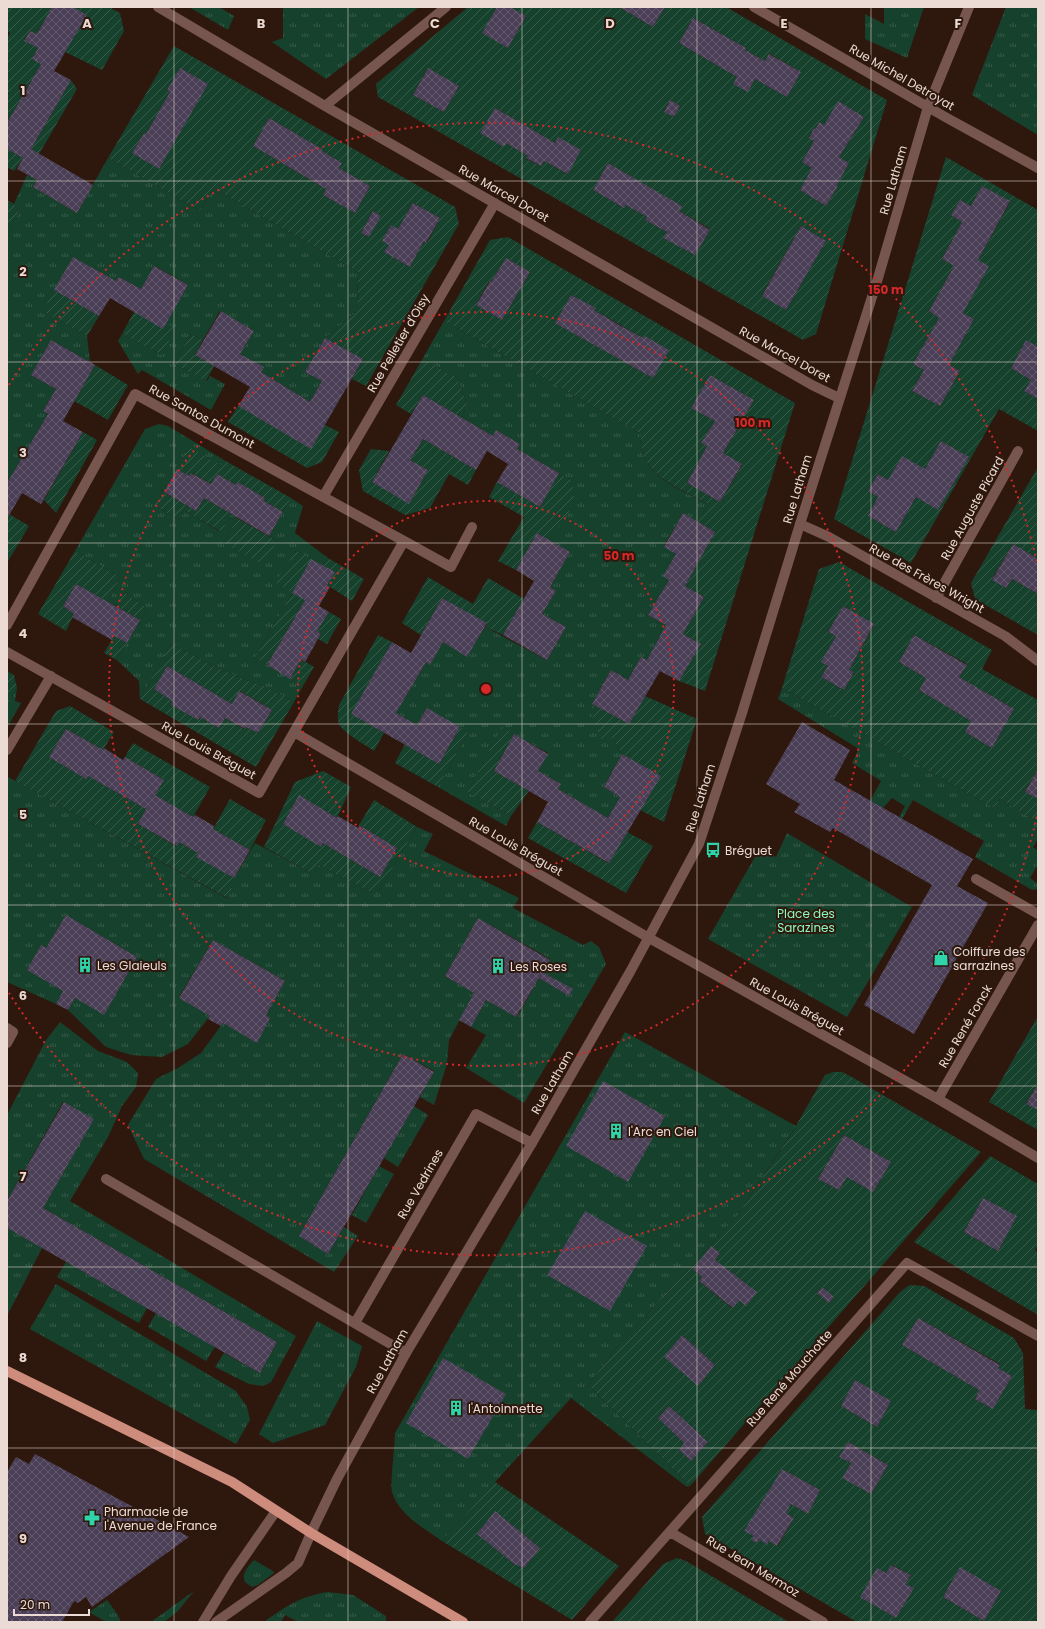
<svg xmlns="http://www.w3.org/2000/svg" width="1045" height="1629" font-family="Poppins,sans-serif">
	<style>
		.grass { fill: url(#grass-tufts) }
		.garden { fill: url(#garden-furrows); fill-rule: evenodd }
		.building { fill: url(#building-cross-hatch) }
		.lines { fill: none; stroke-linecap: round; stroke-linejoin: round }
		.minor { stroke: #76564e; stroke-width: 10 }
		.tertiary { stroke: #76564e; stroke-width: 10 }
		.primary { stroke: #ce8c7c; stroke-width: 10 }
		.grid { fill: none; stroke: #ebdbd4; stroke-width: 1; stroke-opacity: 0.55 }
		.ring { fill: none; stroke: #d62828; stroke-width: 2; stroke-dasharray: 2 4 }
		.labels { text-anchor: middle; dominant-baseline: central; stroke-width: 4; stroke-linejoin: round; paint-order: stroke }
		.street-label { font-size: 12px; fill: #ebdbd4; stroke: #2e180e }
		.poi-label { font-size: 12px; fill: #ebdbd4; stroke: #2e180e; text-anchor: start }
		.park-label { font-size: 12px; fill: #8bf8bd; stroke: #2e180e }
		.grid-label { font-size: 13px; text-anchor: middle; font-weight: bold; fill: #ebdbd4; stroke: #2e180e; stroke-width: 4; stroke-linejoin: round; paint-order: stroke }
		.centre { fill: #d62828; stroke: #2e180e; stroke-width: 2 }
		.ring-label { font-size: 12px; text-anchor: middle; font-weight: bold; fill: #d62828; stroke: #2e180e; stroke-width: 4; stroke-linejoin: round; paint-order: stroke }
	</style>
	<defs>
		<pattern id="grass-tufts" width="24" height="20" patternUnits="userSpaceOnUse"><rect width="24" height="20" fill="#16412c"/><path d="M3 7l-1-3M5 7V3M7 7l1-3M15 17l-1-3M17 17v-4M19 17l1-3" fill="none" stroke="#385c4a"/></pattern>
		<pattern id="garden-furrows" width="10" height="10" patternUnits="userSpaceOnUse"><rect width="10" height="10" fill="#16412c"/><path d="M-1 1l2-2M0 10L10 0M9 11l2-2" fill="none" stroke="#385c4a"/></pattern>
		<pattern id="building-cross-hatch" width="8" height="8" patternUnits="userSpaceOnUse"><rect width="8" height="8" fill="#4a3f56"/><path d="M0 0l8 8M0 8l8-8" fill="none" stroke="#645a6d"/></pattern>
	</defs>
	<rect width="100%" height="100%" fill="#2e180e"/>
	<path class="grass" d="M189,7H219L234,16L228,30Z
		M283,7H419L326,79L272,42L283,38Z
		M884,7H924L907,58L865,39V14L884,24Z
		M1006,7H1038V135L972,95Z
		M108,158L200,211L213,188L358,272L357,311L325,338L305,372L322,381L310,402L261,372L240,354L254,331L220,311L203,340L191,334L174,364L207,381L210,376L225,384L211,410L142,370L138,374L118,341L122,334L162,355L166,323L188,285L155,266L141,289L119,277L116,281L73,257L44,311L87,336L90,362L51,340L31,375L56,389L43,411L48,414L7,483V232L19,212L14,204L27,175L37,180L33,187L77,213Z
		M444,321L641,434C636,474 680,489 708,504L698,522L683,513L664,546L676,554L664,576L669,580L648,615L666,625L647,660L641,657L628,680L611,670L592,704V716L613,738L622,754L604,787L620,797L608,818L558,789L561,784L538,771L548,753L502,728L467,792L511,816L506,826L438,787L468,733L427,708L417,725L396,713L426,662L430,664L443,642L467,656L485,627L547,660L566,627L542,614L556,591L550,587L570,552L549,540L570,508V479L558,474L559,473L517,449L520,444L497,431L493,436L462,418L467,403L457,377L446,372L423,358Z
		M159,424L168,426L224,460L221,466L189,448L164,492L161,490L153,505L180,520L184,510L220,532L231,514L237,518L224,543L277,541L269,536L291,498L303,506L295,533L328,558L323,566L295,551L292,593L255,658L303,686L294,702L265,686L246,680L211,665L171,643L140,699L139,681L117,660L147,608L124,592L116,606L108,602L120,577L75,551L145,429Z
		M17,688L15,701L21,703L7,728V705Z
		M782,688L994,808L1000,799L1038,822V839L1033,847L1038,851V864L1030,878L1038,884V889L1032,890L1027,887L975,857L984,841L913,800L902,819L899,817L905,806L892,798L883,808L870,801L881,781L852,763L859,749L778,699Z
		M8,777L228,899L234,878L255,843L313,874L319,865L376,895L417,827L433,834L424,851L519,898L513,908L583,945L591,941L599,947L606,964L524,1103L466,1068L486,1035L471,1027L486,1000L517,1017L539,978L569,995L572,989L542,972L550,959L478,918L445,976L474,993L449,1040L447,1064L434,1105L420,1097L434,1071L403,1054L299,1236L328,1254L344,1227L358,1236L334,1272L144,1159L128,1125L156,1079L178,1068L201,1053L223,1023L257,1042L270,1018L266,1015L285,981L213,940L179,997L210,1016L188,1044L162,1057L131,1055L106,1047L68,1010L75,998L104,1014L137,957L66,915L46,948L41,945L28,970L63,991L56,1004L7,982V779Z
		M787,833L912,907L847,1017L708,939L760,848L776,857Z
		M60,1022L98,1051L127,1062L138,1073L136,1087L122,1106L108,1137L70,1201L296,1336L271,1382L263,1386L249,1384L215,1367L224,1353L260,1373L277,1342L43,1208L93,1119L63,1102L7,1201V1115L46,1040Z
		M625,1032L796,1126L737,1216L616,1348L588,1385L690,1486L687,1487L571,1398L442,1541C424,1528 399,1515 392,1492C390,1484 395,1444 395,1433Z
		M414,1106L428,1115L398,1167L384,1158Z
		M379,1166L394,1174L366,1223L352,1215Z
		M7,1228L42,1248L7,1316Z
		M66,1262L147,1308L139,1323L57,1277Z
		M56,1284L236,1391L247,1407L250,1420L236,1444L30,1329Z
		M156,1313L215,1347L206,1361L148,1327Z
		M317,1321L362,1346L356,1367L325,1425L273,1443L259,1434Z
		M254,1560L273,1571L274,1573L258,1585L252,1587L245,1582C241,1573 248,1567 254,1560Z
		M194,1591L177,1612L164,1622H151Z
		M328,1592L353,1595L386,1616V1622H298L285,1615L281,1622H264C286,1606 301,1596 328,1592Z
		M107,1600L118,1615L121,1622H106L89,1612Z"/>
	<path class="garden" d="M7,7L11,8L12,7H52L37,34L30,31L24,40L38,48L41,64L7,123V97L9,93L7,92V38L10,33L7,30Z
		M73,7H109L120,13L124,31L102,70L65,52Z
		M468,7H497L483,33L508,47L526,17L510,7H619L653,27L665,7H726L887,100L816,334L803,340L378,97L376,84ZM693,18L746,48L745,50L765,61L770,54L801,72L787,97L755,79L748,91L737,77L679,43ZM427,69L459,86L444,112L413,95ZM670,100L680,106L674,117L664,111ZM838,102L864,117L839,157L849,163L837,185L838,186L826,206L800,190L812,168L802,162L814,141L809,138L814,128L816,129L819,122L824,125ZM495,108L555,143L558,137L567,174L544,161L541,166L526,159L528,156L506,143ZM608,163L681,206L679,211L710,229L695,255L664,238L667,232L645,220L647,217L626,205L624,208L593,190ZM801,226L826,241L786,310L762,295Z
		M174,46L455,207L459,224L366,386L352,379L363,359L325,338L357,311L358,272L213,188L200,211L108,158ZM180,68L207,84L159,168L132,153L144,133L146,134L170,92L167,90ZM269,118L322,149V151L342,163L339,168L370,186L355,213L323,195L326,189L253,146ZM413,203L440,218L427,243L424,241L410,267L385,252ZM373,211L381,216L368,237L361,233Z
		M71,80L77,89L39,154L31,149Z
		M7,149L23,158L14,171L7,167Z
		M946,157L1038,210V347L1026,341L1011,368L1031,380L1024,391L1038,399V431L999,409L911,563L834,519ZM982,186L1010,202L978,260L963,313L974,319L949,365L960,371L940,406L912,391L924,370L913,364L939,318L929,311L954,266L942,259L962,222L951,215L960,200L971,206ZM941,441L968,457L938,509L916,497L896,532L868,516L878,497L868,491L878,474L888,480L925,469Z
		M7,200L14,204L19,212L7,232Z
		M508,237L795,403L705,691L679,681L701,644L683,634L704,597L685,586L715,532L698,522L708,504C680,488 636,474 641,434L444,321L490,240ZM506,258L530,272L502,320L476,305L489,281L491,282ZM571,295L595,308L594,310L643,338L645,336L653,378L556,323ZM710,375L754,400L723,453L742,465L720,502L687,483L707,446L701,443L715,421L691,408Z
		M54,290L99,316L87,336L43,311Z
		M134,312L166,323L175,329L162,355L122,334Z
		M191,334L203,340L195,355L214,366L206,381L174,364Z
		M423,358L446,372L457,377L467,403L462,418L423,395L411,414L396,405Z
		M95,365L128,385L108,420L74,401Z
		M238,406L325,425L339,432L322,462L307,468L228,422Z
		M83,432L97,440L56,513L44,500Z
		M423,439L476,470L468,485L449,474L430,508L405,515L363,491L359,470L371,449L389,451L372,482L409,503L428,470L410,460Z
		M189,447L220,465L224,460L291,498L283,512L264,501L265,498L238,482L236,485L217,474L211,484L192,473L189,476L177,469Z
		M1038,467V559L1013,544L992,579L1006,588L1012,579L1038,594V635L975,599L971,583Z
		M558,474L570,479C571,483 574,487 574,491C576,507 558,528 549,540L537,533L516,570L498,561L524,517L489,497L497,482L540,507Z
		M160,490L196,511L204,498L231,514L221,532L184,510L180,520L153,505Z
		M9,514L29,526L7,563V519Z
		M237,518L277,541L263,565L224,543Z
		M75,551L120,577L108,602L76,584L63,606L74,614L66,631L38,614Z
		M296,551L311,559L305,600L267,665L255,658L292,593L275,582Z
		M328,558L364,579L352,601L327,585L334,573L323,566Z
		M839,562L992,650L982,669L1038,700V769L1025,791L1038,799V822L1000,799L994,808L782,688L819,569ZM843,606L874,625L849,670L854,673L844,690L821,677L828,666L822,662L836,636L828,632ZM914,635L967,664L959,677L1014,709L992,748L965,732L971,721L919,690L926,678L899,662Z
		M428,577L473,604L488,578L524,599L503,635L485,627L487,624L442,598L421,635L402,623Z
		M124,592L147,608L140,620L116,606Z
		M329,612L341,619L327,644L318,639L321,634L317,631Z
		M378,635L392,642L352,714L384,733L374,751C366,745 343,733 339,724C337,718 338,711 339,705Z
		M114,636L127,643L117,660L104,653Z
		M171,643L211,665L246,680L265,686L294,702L256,767L140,699ZM167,666L232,704L240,691L272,710L258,733L246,727L244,729L225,718L219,728L200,717L198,720L171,705L172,701L154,689Z
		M301,659L314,667L303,686L290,679Z
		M7,671L14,675L17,688L7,705Z
		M645,696L697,719L664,822L640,810L660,776L622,754L613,738L601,739L592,716V704L629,724Z
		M70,706L114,732L103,750L66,729L49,757L86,779L88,776L146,809L138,824L176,846L179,842L198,853L197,857L234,878L229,899L15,781L56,711Z
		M460,727L468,733L438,787L395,763L405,744L439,764Z
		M502,727L514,734L494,771L529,791L511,816L467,792Z
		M133,743L210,787L193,817L155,795L164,780L125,757Z
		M323,771L351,787L337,818L299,796L283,824L321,846L323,843L380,877L397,848L359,825L374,800L417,827L376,895L319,865L313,874L264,847L295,782Z
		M230,799L266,820L250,850L213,829Z
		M537,822L608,863L627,832L653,846L626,893L528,838Z
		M1038,1016V1084L1026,1103L1038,1110V1130L989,1102Z
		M833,1072H842L850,1076L981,1152L690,1486L588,1385L616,1348L737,1216L793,1131L825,1075ZM844,1135L891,1162L873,1192L847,1177L839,1190L818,1179ZM711,1247L720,1253L715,1260L756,1292L739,1300L732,1308L699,1281L702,1277L693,1269ZM822,1287L834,1297L829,1303L817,1293ZM682,1335L715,1365L698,1385ZM669,1406L708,1442L691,1461L679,1450L684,1443L658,1418Z
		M990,1156L1038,1184V1245L1035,1250L1038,1252V1315L914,1242ZM983,1198L1016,1216L998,1251L964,1232Z
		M910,1285L924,1286L1014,1338L1023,1353L1025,1409L1038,1410V1622H857L705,1534L702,1517L900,1292ZM918,1318L1000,1364L998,1368L1012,1376L993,1409L975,1399L979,1390L902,1345ZM855,1381L891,1401L877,1427L841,1406ZM848,1442L888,1465L871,1494L843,1478L851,1463L839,1457ZM782,1469L820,1490L808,1514L791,1504L786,1513L794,1518L778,1546L769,1541L767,1544L759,1539L757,1543L752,1540L754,1536L745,1531ZM892,1565L911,1575L905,1584L913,1589L896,1618L861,1597L886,1573ZM960,1568L1001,1591L984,1621L943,1597Z
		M495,1482L619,1566L572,1620L442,1541ZM496,1512L540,1548L524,1568L514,1564L477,1534Z
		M677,1558L686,1561L789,1622H693L691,1621L690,1622H612L663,1564Z"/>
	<path class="building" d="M52,7H73L87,15L54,71L71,80L31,149L93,185L77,213L33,187L37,180L17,169L23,158L7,149V123L41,64L32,59L38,48L24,41L30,31L37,34Z
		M497,7H510L526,16L508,48L482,33Z
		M619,7H665L653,27Z
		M693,18L746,48L745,50L765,61L769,54L801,72L787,97L755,79L748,92L733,84L737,77L679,43Z
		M180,68L208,84L159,169L132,153L144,133L146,134L170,92L167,90Z
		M428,68L459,86L444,112L413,95Z
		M670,100L680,106L674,117L664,112Z
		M838,101L864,117L839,157L849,163L837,185L838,186L826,206L800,190L812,168L802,162L814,141L809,138L814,128L816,129L819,122L824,125Z
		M495,108L555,143L558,137L581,150L568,174L544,161L541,166L526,158L528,156L506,143L504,147L480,133Z
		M269,118L322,149V151L342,163L339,168L370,186L355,213L323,195L326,189L253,146Z
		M608,163L682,206L679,211L710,230L695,255L663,238L667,232L645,220L647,217L626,205L624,208L593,190Z
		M982,186L1010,201L978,260L989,266L963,313L974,319L949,365L960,371L940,406L912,391L924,370L913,364L939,318L929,311L954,266L942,259L962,222L951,215L960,200L971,206Z
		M413,203L440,218L426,243L424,241L410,267L384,252L389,245L382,241L391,225L398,229Z
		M373,211L381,216L369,237L361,233Z
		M801,226L826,241L786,310L762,296Z
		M73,257L116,281L119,277L141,289L154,266L188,285L163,329L110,298L99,316L54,290Z
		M506,258L530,272L502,320L476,305L490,281L491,282Z
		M571,295L596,308L594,310L619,325L643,338L645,336L669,350L653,378L555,323Z
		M221,311L254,331L240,354L264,367L261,372L310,402L322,381L305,372L325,338L363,359L311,449L238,406L250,387L195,355Z
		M51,340L95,365L63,421L83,432L41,504L22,493L7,519V483L48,414L43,411L56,389L31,375Z
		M1026,340L1038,347V399L1024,391L1031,380L1011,368Z
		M710,375L754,400L723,453L742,464L720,502L687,483L707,446L701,443L715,421L691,408Z
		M423,395L493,436L496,430L520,444L517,449L559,473L540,507L497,482L508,464L487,451L476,470L423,439L410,460L428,470L409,504L372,482Z
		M941,441L969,457L938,510L916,497L896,532L868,516L878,497L868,491L878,474L888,480L902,456L925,469Z
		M177,469L189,476L191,473L211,484L217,474L236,485L238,482L265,498L264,501L283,512L269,536L204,498L196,511L164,492Z
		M683,513L715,532L685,586L704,597L683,634L701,644L679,681L660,671L629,724L592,704L611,670L628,680L641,657L647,660L666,625L648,615L669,580L663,576L676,554L664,547Z
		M537,533L570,552L550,587L556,591L542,614L566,627L547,660L503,635L534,581L516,570Z
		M1013,544L1038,559V594L1012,579L1006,588L992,580Z
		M311,559L335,572L327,585L330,587L319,606L329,612L317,631L321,634L318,639L305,662L301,659L290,679L267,665L305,600L292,593Z
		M76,584L140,620L127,643L114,636L112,640L72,617L74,614L63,606Z
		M442,598L487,623L467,657L443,642L430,665L426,662L396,713L417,725L427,708L460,727L439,764L351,714L392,642L411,653Z
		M843,606L874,624L849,670L854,672L844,690L821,677L828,666L821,662L836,636L828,632Z
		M914,635L967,665L959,677L1014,709L992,748L965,732L971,721L919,690L926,678L899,662Z
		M167,666L232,704L239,691L272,710L258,733L246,727L245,729L225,718L219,728L200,717L198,720L171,705L172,701L154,689Z
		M802,722L850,750L834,780L973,859L957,886L988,903L914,1034L864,1005L932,885L833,828L830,832L794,812L800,804L766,784Z
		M66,729L103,750L104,748L123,760L125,757L164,780L155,795L193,817L195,815L214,826L213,829L250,850L234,878L196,857L198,853L179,842L177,846L138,824L146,809L88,776L86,779L49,757Z
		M514,734L548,754L538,771L561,784L558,789L608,818L620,797L604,787L622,754L661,776L609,863L537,822L548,802L494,771Z
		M1038,769V799L1025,792Z
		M299,795L337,818L338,816L358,828L359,825L397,848L380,877L323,843L321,847L283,824Z
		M66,915L137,957L104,1015L75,998L68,1010L56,1004L63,991L27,970L41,945L46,948Z
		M478,918L550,960L542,972L573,989L569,996L539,978L516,1017L486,1000L471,1027L459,1020L474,993L445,976Z
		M213,940L285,981L266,1015L270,1018L257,1043L223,1023L221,1026L208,1019L210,1016L179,998Z
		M403,1054L434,1072L328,1254L299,1236Z
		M603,1081L665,1116L628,1182L566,1146Z
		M1038,1084V1110L1026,1104Z
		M64,1102L94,1119L43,1208L277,1342L260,1373L7,1228V1201Z
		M844,1135L891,1162L873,1192L847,1177L839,1190L818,1179Z
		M983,1198L1017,1216L998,1251L964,1232Z
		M585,1211L647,1246L610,1311L547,1275Z
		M711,1246L720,1253L715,1260L757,1292L746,1306L739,1300L733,1308L699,1281L702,1277L693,1269Z
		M822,1287L834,1297L829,1303L817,1293Z
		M918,1318L1000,1365L998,1368L1012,1376L993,1409L975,1399L979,1390L902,1345Z
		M682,1335L715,1365L698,1386L664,1357Z
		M443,1358L506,1394L468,1459L406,1423Z
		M855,1380L891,1401L877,1427L841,1406Z
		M669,1406L708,1442L691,1461L679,1450L684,1443L658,1418Z
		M848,1442L888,1465L871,1494L842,1478L851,1463L839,1457Z
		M35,1454L189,1537L92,1607L86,1597L78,1603L74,1601L62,1622H7V1472L16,1457L29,1464Z
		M782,1469L820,1490L808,1514L791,1504L786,1513L794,1518L777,1546L769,1541L767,1545L759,1539L757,1543L751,1540L754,1536L744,1531Z
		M495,1511L540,1548L524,1568L514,1564L477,1534Z
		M891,1565L911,1575L905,1584L914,1588L896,1618L860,1597L877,1568L886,1573Z
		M960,1567L1001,1591L984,1621L943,1597Z"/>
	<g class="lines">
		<path class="minor" d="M158,7L325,106L812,385L839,398
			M754,7L947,118L1038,168
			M325,106L446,7
			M323,497L495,203
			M800,524L829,537L1005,636L1038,661
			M404,541L451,567L472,527
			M936,598L1018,451
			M7,625L135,394L404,541L294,732
			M7,652L259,793L294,732L649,938L938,1099L1038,1158
			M7,750L51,676
			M976,879L1038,914
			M7,1028L13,1032L7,1043
			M938,1099L1038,925
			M106,1179L406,1353
			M355,1323L476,1114L532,1143
			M670,1532L823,1622
			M203,1622L231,1576L276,1511
			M216,1622L286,1573L298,1563L311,1533
			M590,1622L907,1263L1038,1336"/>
		<path class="tertiary" d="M311,1533L337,1479L406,1353L532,1143L630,972L699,844L742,713L800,524L878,278L928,107L969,7"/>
		<path class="primary" d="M7,1371L232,1482L311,1533L463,1622"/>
	</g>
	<path class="grid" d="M174,7V1622M348,7V1622M522,7V1622M697,7V1622M871,7V1622M7,181H1038M7,362H1038M7,543H1038M7,724H1038M7,905H1038M7,1086H1038M7,1267H1038M7,1448H1038"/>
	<g class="ring">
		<circle cx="486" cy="689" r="188"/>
		<circle cx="486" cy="689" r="377"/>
		<path d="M1038 811A565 565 0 0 1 9 993M9 385A565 565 0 0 1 1038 567"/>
	</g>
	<defs>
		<symbol id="bus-bare" viewBox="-9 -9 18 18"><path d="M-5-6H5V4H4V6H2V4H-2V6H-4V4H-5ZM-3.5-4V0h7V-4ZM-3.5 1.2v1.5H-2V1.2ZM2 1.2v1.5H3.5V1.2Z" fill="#2fd4aa" stroke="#2e180e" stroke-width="2.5" paint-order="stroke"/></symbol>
		<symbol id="shop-bare" viewBox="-9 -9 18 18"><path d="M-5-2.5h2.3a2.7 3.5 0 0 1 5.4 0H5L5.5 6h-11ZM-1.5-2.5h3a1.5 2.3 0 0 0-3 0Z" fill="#2fd4aa" stroke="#2e180e" stroke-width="2.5" paint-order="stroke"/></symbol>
		<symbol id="building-bare" viewBox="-9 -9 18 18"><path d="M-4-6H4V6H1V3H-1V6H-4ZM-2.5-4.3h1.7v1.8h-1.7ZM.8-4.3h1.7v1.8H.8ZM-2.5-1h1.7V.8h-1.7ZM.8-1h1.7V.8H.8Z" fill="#2fd4aa" stroke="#2e180e" stroke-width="2.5" paint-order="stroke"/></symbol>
		<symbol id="pharmacy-bare" viewBox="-9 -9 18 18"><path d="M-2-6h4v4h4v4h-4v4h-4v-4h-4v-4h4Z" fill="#2fd4aa" stroke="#2e180e" stroke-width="2.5" paint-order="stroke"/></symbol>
	</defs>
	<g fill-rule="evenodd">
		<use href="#bus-bare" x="702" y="839" width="22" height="22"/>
		<use href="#shop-bare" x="930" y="947" width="22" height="22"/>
		<use href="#building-bare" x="74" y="954" width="22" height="22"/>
		<use href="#building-bare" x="487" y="955" width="22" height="22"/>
		<use href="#building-bare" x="605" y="1120" width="22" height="22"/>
		<use href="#building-bare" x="445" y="1397" width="22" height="22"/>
		<use href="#pharmacy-bare" x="81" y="1507" width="22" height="22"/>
	</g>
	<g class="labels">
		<g class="street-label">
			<text transform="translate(902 77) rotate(30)">Rue Michel Detroyat</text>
			<text transform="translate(893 180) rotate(-74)">Rue Latham</text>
			<text transform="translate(504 193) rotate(30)">Rue Marcel Doret</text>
			<text transform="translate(398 343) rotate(-60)">Rue Pelletier d'Oisy</text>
			<text transform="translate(785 354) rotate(29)">Rue Marcel Doret</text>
			<text transform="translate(202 416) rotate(29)">Rue Santos Dumont</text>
			<text transform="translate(797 489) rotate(-73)">Rue Latham</text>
			<text transform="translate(972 508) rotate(-61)">Rue Auguste Picard</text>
			<text transform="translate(927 578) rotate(29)">Rue des Frères Wright</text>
			<text transform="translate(209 750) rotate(29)">Rue Louis Bréguet</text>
			<text transform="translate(700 798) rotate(-72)">Rue Latham</text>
			<text transform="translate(516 846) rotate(30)">Rue Louis Bréguet</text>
			<text transform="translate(797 1006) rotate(29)">Rue Louis Bréguet</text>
			<text transform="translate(965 1026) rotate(-60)">Rue René Fonck</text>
			<text transform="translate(552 1082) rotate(-60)">Rue Latham</text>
			<text transform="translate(420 1184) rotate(-60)">Rue Vedrines</text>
			<text transform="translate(387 1361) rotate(-61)">Rue Latham</text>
			<text transform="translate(789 1378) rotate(-49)">Rue René Mouchotte</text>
			<text transform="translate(753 1566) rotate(31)">Rue Jean Mermoz</text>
		</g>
		<g class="poi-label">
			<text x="725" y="850">Bréguet</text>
			<text x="953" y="951">Coiffure des<tspan x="953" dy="14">sarrazines</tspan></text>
			<text x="97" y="965">Les Glaieuls</text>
			<text x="510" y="966">Les Roses</text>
			<text x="628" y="1131">l'Arc en Ciel</text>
			<text x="468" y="1408">l'Antoinnette</text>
			<text x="104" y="1511">Pharmacie de<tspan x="104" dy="14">l'Avenue de France</tspan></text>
		</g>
		<g class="park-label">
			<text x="806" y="913">Place des<tspan x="806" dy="14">Sarazines</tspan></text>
		</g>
	</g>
	<g class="grid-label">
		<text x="87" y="28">A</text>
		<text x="261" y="28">B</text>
		<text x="435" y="28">C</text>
		<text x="610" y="28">D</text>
		<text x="784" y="28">E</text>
		<text x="958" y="28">F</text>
		<text x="23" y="95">1</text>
		<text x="23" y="276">2</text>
		<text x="23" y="457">3</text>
		<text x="23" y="638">4</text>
		<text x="23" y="819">5</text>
		<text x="23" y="1000">6</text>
		<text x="23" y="1181">7</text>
		<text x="23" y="1362">8</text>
		<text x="23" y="1543">9</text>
	</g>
	<circle cx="486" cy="689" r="6" class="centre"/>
	<g class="ring-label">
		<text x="886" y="294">150 m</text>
		<text x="753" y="427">100 m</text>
		<text x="619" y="560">50 m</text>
	</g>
	<rect width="1045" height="1629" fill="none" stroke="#ebdbd4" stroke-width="16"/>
	<path d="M14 1609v6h75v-6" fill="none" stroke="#ebdbd4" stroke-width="2"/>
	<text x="20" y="1609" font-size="12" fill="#ebdbd4" stroke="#2e180e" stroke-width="3" paint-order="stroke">20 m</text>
</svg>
